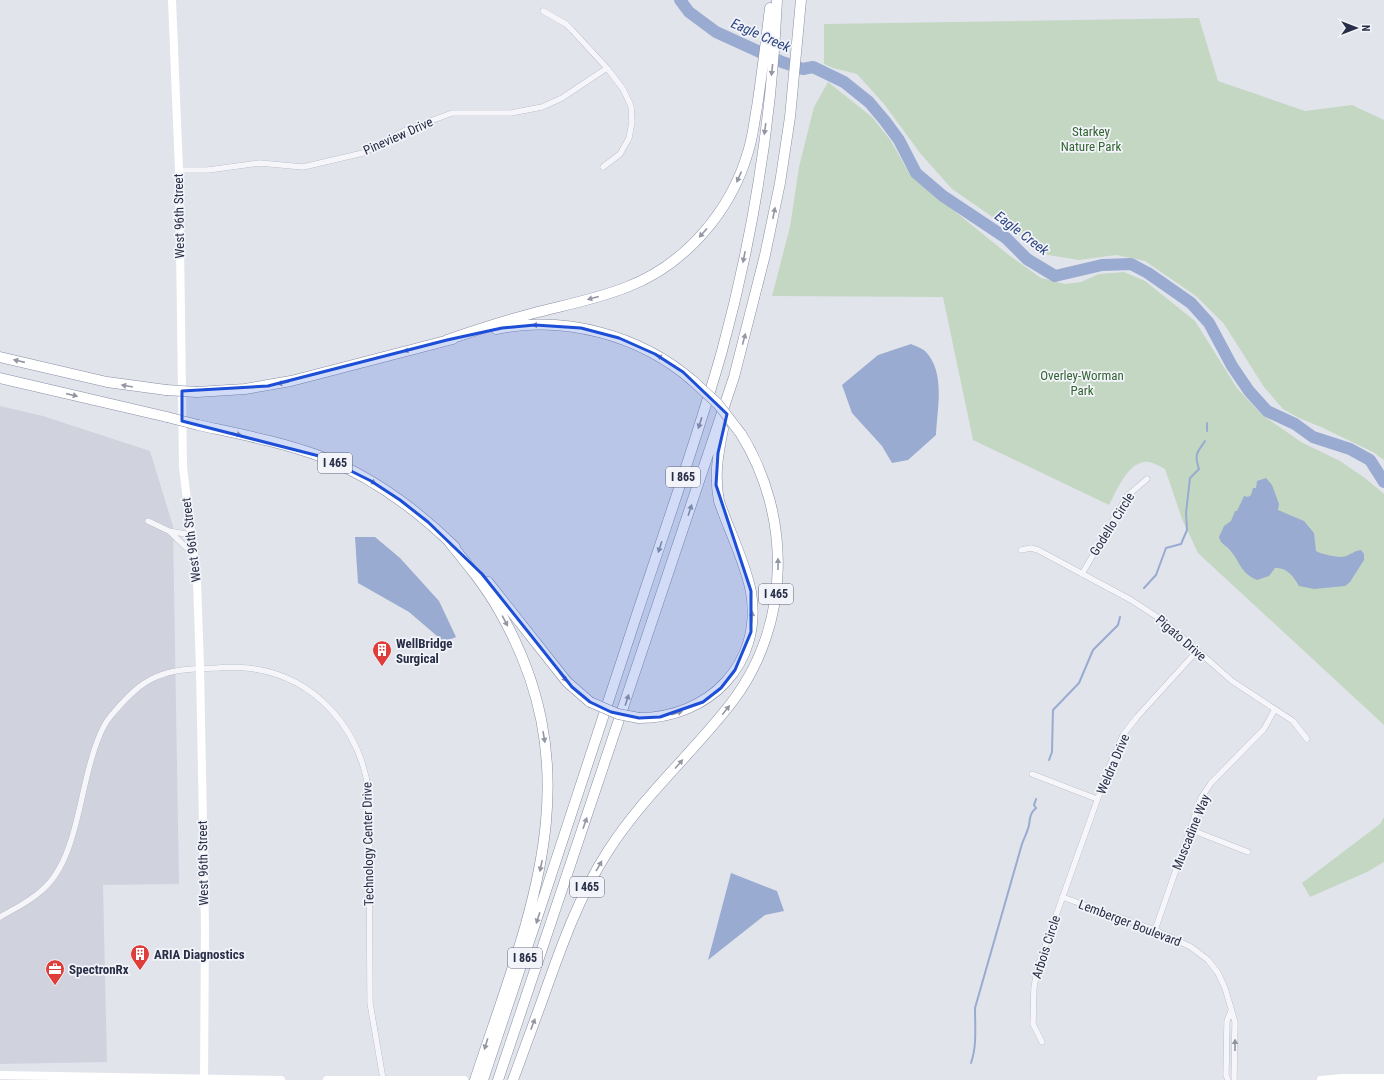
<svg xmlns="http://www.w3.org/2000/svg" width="1384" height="1080" font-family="'Roboto Condensed',sans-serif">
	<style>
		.built { fill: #d0d3de }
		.green { fill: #c4d7c2 }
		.water { fill: #99abd0 }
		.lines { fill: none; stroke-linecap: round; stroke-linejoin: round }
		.stream { stroke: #99abd0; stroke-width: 2 }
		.river { stroke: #99abd0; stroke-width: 12 }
		.street-casing { stroke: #a6aab7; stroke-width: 6 }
		.highway-casing { stroke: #888ea5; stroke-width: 11 }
		.street { stroke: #f6f6fa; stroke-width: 5.5 }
		.secondary { stroke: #fff; stroke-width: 8 }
		.highway { stroke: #fff; stroke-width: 10 }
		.highway-bridge-casing { stroke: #888ea5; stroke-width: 11; stroke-linecap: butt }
		.highway-bridge { stroke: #fff; stroke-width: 10 }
		.oneway { fill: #9496a3 }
		.oneway2 { fill: #8f92a0 }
		.marked { fill: #1d4ed8; fill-opacity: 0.2; stroke: #1d4ed8; stroke-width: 3; stroke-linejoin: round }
		.labels { text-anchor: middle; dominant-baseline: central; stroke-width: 3.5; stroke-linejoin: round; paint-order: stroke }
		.shield { fill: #f2f4f9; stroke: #65697c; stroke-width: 1 }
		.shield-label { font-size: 12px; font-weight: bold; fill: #282e47 }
		.park-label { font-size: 13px; fill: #346433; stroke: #f2f4f9 }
		.street-label { font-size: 13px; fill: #282e47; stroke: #f2f4f9 }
		.poi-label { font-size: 13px; font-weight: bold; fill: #282e47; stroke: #f2f4f9; text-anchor: start }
		.water-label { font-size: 14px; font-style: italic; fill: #2d4480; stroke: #f2f4f9 }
	</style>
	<rect width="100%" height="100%" fill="#e2e4ec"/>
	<path class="built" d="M0,406L43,416L150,451L173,526L179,884L103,885L107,1062L0,1064Z"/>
	<path class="green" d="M1199,18L1218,81L1305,111L1352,105L1384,120V460L1373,452L1321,427L1299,418L1283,409L1264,387L1224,324L1196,296L1145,261L1116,255L1079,260L1048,255L952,189L920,153L884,104L857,74L833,68L824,64V24Z
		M828,82L872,117L891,141L910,175L1010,256L1041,278L1065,284L1081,282L1099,274L1124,272L1145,281L1195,321L1237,388L1261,414L1301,442L1340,461L1365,478L1384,494V725L1198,553L1182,519L1165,469C1159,466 1151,461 1144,462C1127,464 1116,492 1109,505L973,440L943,297L772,296L790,227L799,167L814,107Z
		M1384,817V862L1367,872L1310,897L1302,883L1380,824Z"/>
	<path class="water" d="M911,344C915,346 922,348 925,351C946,372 937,409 936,435L908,460L892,463L882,446L852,413L842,385L878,355Z
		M1266,478L1272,485L1279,504L1278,510L1304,521L1314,533L1316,551C1321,554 1341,559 1346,556C1352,554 1354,551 1361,550L1364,554V560L1350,582L1345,586L1314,589L1299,586C1294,577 1287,567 1275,568L1269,576L1257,580C1239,572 1241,562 1229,549C1225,545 1220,543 1219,537L1224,526L1231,521L1235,511H1237L1244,496L1248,497L1251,495L1253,488H1256L1257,481Z
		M355,537H375L400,558L439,601L456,637L444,642L409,612L358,583Z
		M731,873L777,891L784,911L765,915L708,960Z"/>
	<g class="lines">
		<path class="stream" d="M1207,423V431
			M1144,588L1156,575L1166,548L1181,544L1187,530L1186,513L1190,478L1199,469C1194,454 1197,453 1205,441
			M1049,760L1052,752L1053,710L1079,683L1093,650L1118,625L1120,617
			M971,1063C977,1046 975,1027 975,1008L1022,844C1024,838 1028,831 1029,825C1030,818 1030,813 1036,808L1034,805L1036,799"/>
		<path class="river" d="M680,0L689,12L716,32L782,62L803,69L813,67L844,82L869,102L885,121L899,140L916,173L943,196L1006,238L1027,259L1055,276L1102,265L1131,264L1148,273L1191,303L1209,323L1232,366L1249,391L1267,411L1295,424L1313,437L1350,449L1370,460L1384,482"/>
		<defs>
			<path id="street" d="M543,11L566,24L572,30L607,68L623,89L631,106L632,122L629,138L620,154L603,167
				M179,170H208L260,163L303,167L363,153L406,130L452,113H511L542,107L562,98L607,68
				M148,521L169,531L193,554
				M169,531L191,535
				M1021,550L1031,548L1038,550L1131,600L1165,622L1232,681L1293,721L1307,739
				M1082,574L1127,496L1147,479
				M1032,774L1097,799
				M1189,829L1248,852
				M1062,897L1155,930L1191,947L1208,960L1218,973L1225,988L1235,1022L1234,1080
				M0,917C14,909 29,902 41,891C72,866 78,810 88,772C92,756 99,730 110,717C145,674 163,669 217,668C227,667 237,667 247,668C315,675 361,729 369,794L370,1003L383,1079
				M1155,930L1201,798L1211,783L1264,729L1275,709
				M1042,1042L1033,1024L1034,987L1038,966L1109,767L1123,735L1137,717L1197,651
				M1228,1080L1226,1075L1227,1021L1231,1011"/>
			<path id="highway" d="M496,329C565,315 640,335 693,381
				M447,340C476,330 504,321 534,313C565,305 597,299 627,287C685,265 731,211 748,152C753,137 754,122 757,107C762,74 766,41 770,8
				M0,357L107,382L166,390
				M0,378L167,417
				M197,392L245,389L291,381L453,339
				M198,425C239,434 282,442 322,457C373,477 416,509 455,547
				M450,543C468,565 486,587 500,612C594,777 529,916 475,1080
				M488,582L567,682L590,702
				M639,718C708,718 763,665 751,592C745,561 729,531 719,501C714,475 718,454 723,429
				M483,1080C535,925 586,769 637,614C666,526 697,439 722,351C753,237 772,118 777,0
				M498,1080L734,377L765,255L780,183L790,117L801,0
				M513,1080C523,1052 533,1025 543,998C561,947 579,896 608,851C643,796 693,753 732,702C791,624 792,516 741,434"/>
		</defs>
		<use href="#street" class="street-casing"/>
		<use href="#highway" class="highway-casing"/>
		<use href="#street" class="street"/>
		<path class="secondary" d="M172,0L179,170L183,467L197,582L200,668L205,928L204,1080
			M0,1075L281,1080
			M327,1080H464
			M1321,1080L1342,1078H1384"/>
		<use href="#highway" class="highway"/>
		<defs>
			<path id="highway-bridge" d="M693,381L718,404L741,434
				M166,390L197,392
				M167,417L198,425
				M590,702L618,714L639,718"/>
		</defs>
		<use href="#highway-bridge" class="highway-bridge-casing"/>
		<use href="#highway-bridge" class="highway-bridge"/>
	</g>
	<defs><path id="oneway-solid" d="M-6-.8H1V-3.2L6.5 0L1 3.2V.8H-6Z"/></defs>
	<g class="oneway">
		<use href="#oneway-solid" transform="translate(772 70) rotate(96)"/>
		<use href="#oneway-solid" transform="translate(765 129) rotate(98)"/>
		<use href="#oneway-solid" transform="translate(739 177) rotate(114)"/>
		<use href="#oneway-solid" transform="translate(774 213) rotate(-79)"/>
		<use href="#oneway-solid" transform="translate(703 233) rotate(132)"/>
		<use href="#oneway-solid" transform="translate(744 257) rotate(101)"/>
		<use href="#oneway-solid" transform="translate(593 298) rotate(165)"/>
		<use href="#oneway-solid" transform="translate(538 325) rotate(178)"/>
		<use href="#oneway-solid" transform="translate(744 339) rotate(-75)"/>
		<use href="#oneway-solid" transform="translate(409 350) rotate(165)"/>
		<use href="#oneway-solid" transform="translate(662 358) rotate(-149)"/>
		<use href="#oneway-solid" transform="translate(19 361) rotate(-167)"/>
		<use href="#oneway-solid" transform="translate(283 383) rotate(169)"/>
		<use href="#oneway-solid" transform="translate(127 386) rotate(-170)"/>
		<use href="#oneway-solid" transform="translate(72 395) rotate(13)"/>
		<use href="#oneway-solid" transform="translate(700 423) rotate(108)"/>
		<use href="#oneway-solid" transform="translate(236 434) rotate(13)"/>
		<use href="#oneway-solid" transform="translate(371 481) rotate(30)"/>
		<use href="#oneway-solid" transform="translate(690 510) rotate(-72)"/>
		<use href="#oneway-solid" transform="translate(660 547) rotate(108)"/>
		<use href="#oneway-solid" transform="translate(778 564) rotate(-90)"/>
		<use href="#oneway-solid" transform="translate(752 617) rotate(-86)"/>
		<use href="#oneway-solid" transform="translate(505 621) rotate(62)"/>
		<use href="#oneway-solid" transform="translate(563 677) rotate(51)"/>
		<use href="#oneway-solid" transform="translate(627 700) rotate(-72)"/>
		<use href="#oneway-solid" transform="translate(726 710) rotate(-51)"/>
		<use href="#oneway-solid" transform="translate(677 713) rotate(-17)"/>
		<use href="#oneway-solid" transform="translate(544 737) rotate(80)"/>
		<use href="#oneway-solid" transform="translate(679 764) rotate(-49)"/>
		<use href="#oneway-solid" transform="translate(585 823) rotate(-71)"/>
		<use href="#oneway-solid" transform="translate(541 866) rotate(102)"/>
		<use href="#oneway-solid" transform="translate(599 866) rotate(-60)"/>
		<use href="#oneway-solid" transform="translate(538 918) rotate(108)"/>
		<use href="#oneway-solid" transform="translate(533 1024) rotate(-69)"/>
		<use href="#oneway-solid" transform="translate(486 1044) rotate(107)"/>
	</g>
	<use class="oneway2" href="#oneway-solid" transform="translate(1235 1045) rotate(-90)"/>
	<path class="marked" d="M535,325L581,328L619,338L655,354L683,372L727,414L718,453L716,485L751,591V632L735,670L721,688L703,702L660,717L639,718L611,712L590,702L572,687L482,574L428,522L400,500L371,481L323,457L182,421V391L268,386L447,340L502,328Z"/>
	<defs>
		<symbol id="building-pin" viewBox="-11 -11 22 30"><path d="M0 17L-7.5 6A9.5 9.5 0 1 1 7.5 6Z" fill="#de3d3a" stroke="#f2f4f9"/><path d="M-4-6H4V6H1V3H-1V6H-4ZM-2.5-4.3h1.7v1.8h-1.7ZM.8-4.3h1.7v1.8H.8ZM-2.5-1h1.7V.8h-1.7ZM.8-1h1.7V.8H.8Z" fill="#fff"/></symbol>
		<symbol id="office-pin" viewBox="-11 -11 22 30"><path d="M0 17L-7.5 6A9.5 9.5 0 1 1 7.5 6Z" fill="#de3d3a" stroke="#f2f4f9"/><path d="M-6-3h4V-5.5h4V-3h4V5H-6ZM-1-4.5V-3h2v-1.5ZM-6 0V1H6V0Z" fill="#fff"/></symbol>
	</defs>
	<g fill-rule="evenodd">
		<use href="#building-pin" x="371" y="639" width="22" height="30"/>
		<use href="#building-pin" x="129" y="943" width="22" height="30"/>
		<use href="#office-pin" x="44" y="958" width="22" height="30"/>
	</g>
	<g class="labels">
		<g class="shield">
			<rect x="318" y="453" width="34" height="20" rx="3"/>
			<rect x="666" y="467" width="34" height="20" rx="3"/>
			<rect x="759" y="584" width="34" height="20" rx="3"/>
			<rect x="570" y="877" width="34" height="20" rx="3"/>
			<rect x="508" y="948" width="34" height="20" rx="3"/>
		</g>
		<g class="shield-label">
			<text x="335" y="463">I 465</text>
			<text x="683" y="477">I 865</text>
			<text x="776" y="594">I 465</text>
			<text x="587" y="887">I 465</text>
			<text x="525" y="958">I 865</text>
		</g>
		<g class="park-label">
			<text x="1091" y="131">Starkey<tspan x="1091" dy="15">Nature Park</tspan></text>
			<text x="1082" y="375">Overley-Worman<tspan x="1082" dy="15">Park</tspan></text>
		</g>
		<g class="street-label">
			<text transform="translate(398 136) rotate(-24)">Pineview Drive</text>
			<text transform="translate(179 216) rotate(-91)">West 96th Street</text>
			<text transform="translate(1112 524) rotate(-58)">Godello Circle</text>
			<text transform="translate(191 540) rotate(-97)">West 96th Street</text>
			<text transform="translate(1181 638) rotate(41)">Pigato Drive</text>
			<text transform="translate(1113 764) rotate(-67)">Weldra Drive</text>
			<text transform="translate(1191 832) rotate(-68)">Muscadine Way</text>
			<text transform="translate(368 844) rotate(-91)">Technology Center Drive</text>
			<text transform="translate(203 863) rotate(-91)">West 96th Street</text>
			<text transform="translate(1130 923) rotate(21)">Lemberger Boulevard</text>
			<text transform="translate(1046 947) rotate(-72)">Arbois Circle</text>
		</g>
		<g class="poi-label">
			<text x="396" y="643">WellBridge<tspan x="396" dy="15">Surgical</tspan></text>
			<text x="154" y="954">ARIA Diagnostics</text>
			<text x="69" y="969">SpectronRx</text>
		</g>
		<g class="water-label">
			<text transform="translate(761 35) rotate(24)">Eagle Creek</text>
			<text transform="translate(1022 233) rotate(37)">Eagle Creek</text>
		</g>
	</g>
	<g transform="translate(1356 28) rotate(90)" stroke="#f2f4f9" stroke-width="3" paint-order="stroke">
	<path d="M0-3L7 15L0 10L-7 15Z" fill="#282e47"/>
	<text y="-6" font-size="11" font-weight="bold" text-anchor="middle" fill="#282e47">N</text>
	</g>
</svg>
